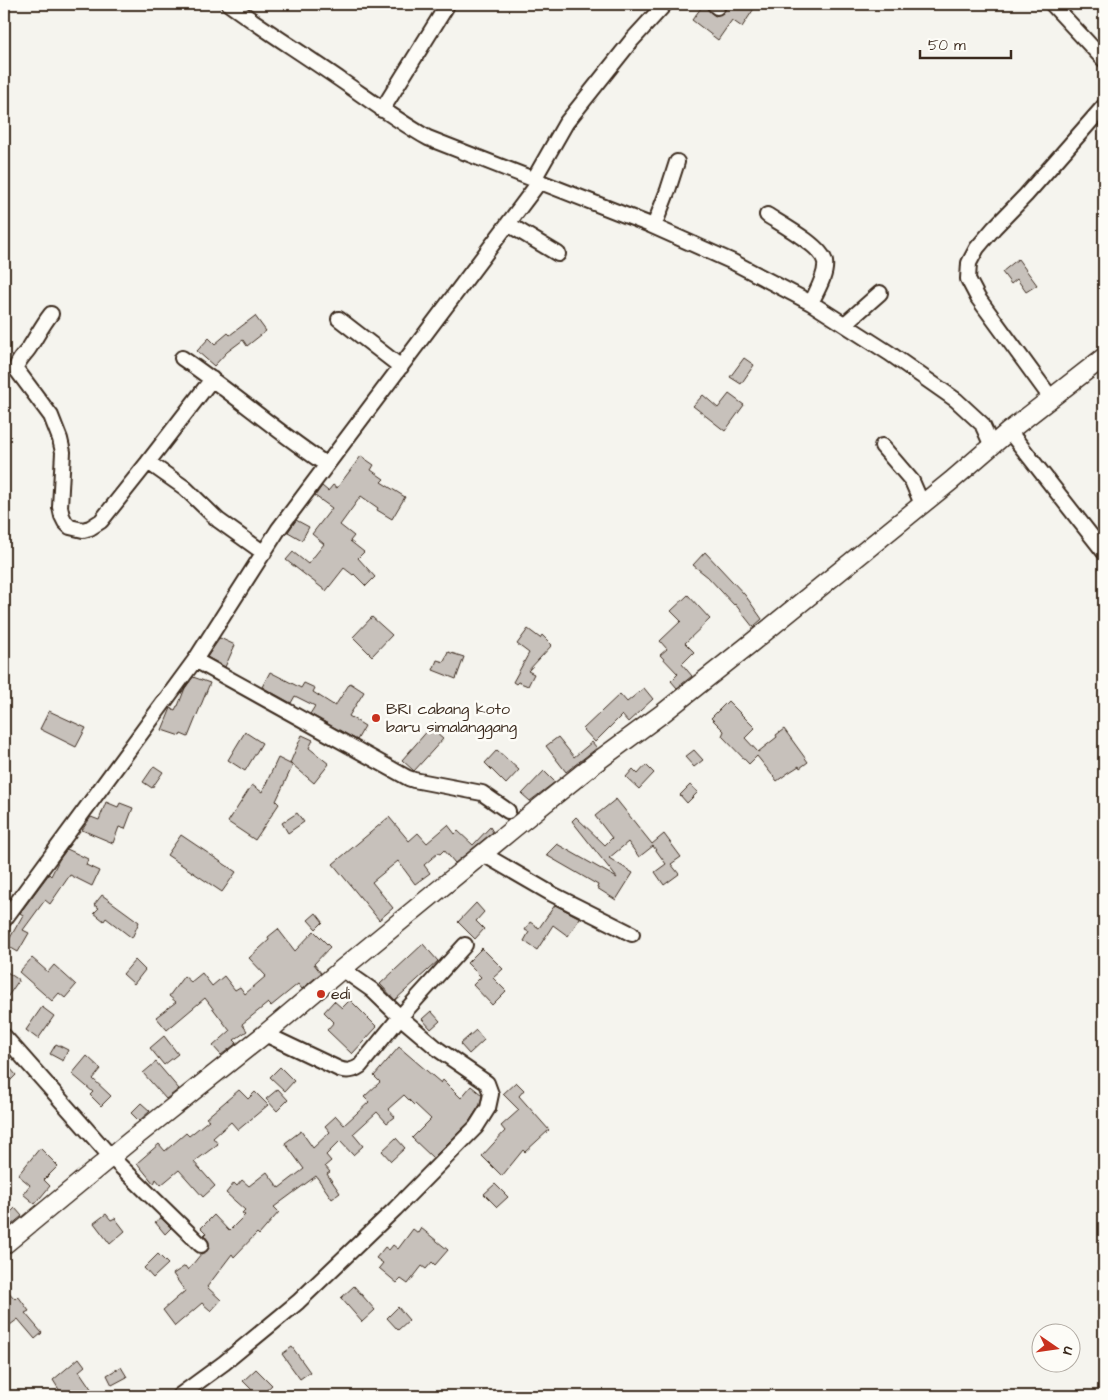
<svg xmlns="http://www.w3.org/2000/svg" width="1108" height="1400" font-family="'Architects Daughter',sans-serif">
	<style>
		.building { fill: #c7c1bb; stroke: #3b2a1e }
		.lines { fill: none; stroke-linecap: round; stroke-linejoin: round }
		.minor-casing { stroke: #3b2a1e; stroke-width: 18 }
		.major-casing { stroke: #3b2a1e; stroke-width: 21 }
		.minor { stroke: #fdfcf7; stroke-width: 14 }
		.major { stroke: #fdfcf7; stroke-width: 18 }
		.poi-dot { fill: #c8321e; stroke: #fdfcf7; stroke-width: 2 }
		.labels { text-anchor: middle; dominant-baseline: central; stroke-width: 5; stroke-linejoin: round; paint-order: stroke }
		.poi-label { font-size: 16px; fill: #3b2a1e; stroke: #fdfcf7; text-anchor: start }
	</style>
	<rect width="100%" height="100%" fill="#f5f4ee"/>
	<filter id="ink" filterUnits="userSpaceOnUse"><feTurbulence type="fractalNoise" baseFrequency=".02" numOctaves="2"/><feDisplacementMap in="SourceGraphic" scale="10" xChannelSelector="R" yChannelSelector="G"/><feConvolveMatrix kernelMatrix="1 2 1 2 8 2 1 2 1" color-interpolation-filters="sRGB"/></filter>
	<g filter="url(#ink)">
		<path class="building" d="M704,4L708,10L715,16L723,13L726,9L725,4H757L742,27L732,20L718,40L692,20Z
			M1018,259L1037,285L1026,292L1017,279L1011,284L1002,272Z
			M255,316L266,331L247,346L243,340L227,352L214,366L197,351L209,338L215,344L228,333L230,335Z
			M744,358L754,365L741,384L730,377Z
			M729,394L744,405L725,431L693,406L703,395L718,408Z
			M361,456L374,465L371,470L384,479L381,482L405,497L392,519L377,510L378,508L361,496L340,525L354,536L350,541L364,552L358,558L375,577L366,586L354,574L353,575L344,568L326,591L286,560L293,552L308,564L324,544L312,534L332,508L315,496L322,486L328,491L333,485L337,488Z
			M296,520L309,527L302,540L288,532Z
			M705,552L745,595L762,619L753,627L735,604L734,605L708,577L693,565Z
			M688,595L710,619L685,643L694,652L682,664L692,676L677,688L671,681L678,674L660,655L667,649L660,641L681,621L671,611Z
			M372,617L392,635L372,656L353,637Z
			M528,629L540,638L542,635L552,645L528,671L534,674L528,686L518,682L516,684L513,682L529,653L517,644Z
			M220,638L235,645L225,667L207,657Z
			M448,652L464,657L456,679L433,670L437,660L444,662Z
			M270,672L301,688L304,683L315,688L313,692L335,706L350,683L364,692L349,716L365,726L357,740L310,714L315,706L295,696L291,703L262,687Z
			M193,677L210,683L188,737L181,734L180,736L162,730L171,708L175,710L177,706H178L185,688Z
			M644,688L653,699L628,722L622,715L595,742L583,729L620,694L627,702Z
			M728,701L755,728L745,738L758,752L777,737L776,735L784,729L808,762L800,768L799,766L788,773L777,781L757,756L749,764L722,736L724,731L711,718Z
			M49,711L86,728L76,747L40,729Z
			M430,728L443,739L414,771L402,760Z
			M245,732L262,743L245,771L228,760Z
			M302,735L313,740L309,748L329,764L314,783L293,765L276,801L279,804L255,840L228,822L252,785L262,792L278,758L292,765L290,763Z
			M558,737L574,757L592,742L597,748L566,772L546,746Z
			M497,750L519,770L506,784L485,763Z
			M694,750L703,760L694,767L685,757Z
			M646,765L654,773L639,789L626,777L633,769L638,774Z
			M154,766L163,772L152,788L143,782Z
			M544,771L555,782L530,801L522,794Z
			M690,785L698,792L687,803L680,795Z
			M616,799L652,844L664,834L681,857L671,864L679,874L664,885L655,872L666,864L653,846L639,857L628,842L609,858L633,873L616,900L597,888L598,885L546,855L557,844L617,878L572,821L576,817L605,845L612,838L595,816Z
			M106,802L118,807L120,803L133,808L125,829L119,827L113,843L82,830L91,817L99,820Z
			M297,813L304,822L288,833L282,823Z
			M389,817L409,841L418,833L427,843L448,825L455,834L458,831L473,845L490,827L493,832L455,863L444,850L440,854L438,853L424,865L430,873L415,884L398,861L372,882L393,908L379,920L333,864Z
			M181,835L236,872L222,892L167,855Z
			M67,849L88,859L86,865L99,871L92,886L70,875L50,904L45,900L23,930L29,933L18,952L6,945L23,915L20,913L49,874L51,876L59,860Z
			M102,895L139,922L132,938L106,918L104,921L94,913L99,908L94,905Z
			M476,903L484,912L476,921L484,929L475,939L458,922Z
			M555,905L580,918L568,936L553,925L537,950L524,941L529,932L525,930L530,922L539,928Z
			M316,913L323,922L316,929L308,920Z
			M278,929L295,951L314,931L330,947L314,964L321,973L302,989L298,984L271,1006L268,1003L242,1024L247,1031L234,1040L237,1043L221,1055L213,1046L230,1031L205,998L167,1030L156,1017L176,1002L169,996L184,976L191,982L202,973L212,986L224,976L235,990L240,987L245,994L266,976L249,958L269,940L268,937Z
			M423,944L438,961L395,1000L380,984Z
			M482,948L503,969L493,978L506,991L492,1005L473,985L481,977L467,963Z
			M32,958L48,972L54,965L76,985L65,998L59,993L52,1001L19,972Z
			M135,960L145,970L134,984L123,974Z
			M4,970L19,980L4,1002Z
			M350,1000L377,1027L352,1054L327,1030L334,1022L324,1012L334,1001L342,1008Z
			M42,1007L54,1016L38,1039L26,1030Z
			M431,1011L440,1021L431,1029L422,1019Z
			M476,1030L484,1040L469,1054L460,1044Z
			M164,1036L178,1054L164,1065L150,1048Z
			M56,1044L68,1050L63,1061L50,1054Z
			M399,1047L441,1083L443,1080L461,1098L471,1086L482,1095L480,1105L469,1122L433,1158L412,1138L431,1119L415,1104L414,1105L404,1095L388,1109L395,1117L387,1123L377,1112L353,1134L363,1146L353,1155L340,1141L326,1155L331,1161L325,1166L330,1172L327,1174L340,1193L332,1199L316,1176L274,1207L279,1212L259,1235L257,1233L234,1257L232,1254L207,1287L221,1300L211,1311L202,1303L175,1326L163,1310L185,1291L173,1274L185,1266L188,1270L201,1254L207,1251L209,1248V1242L204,1235L206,1233L201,1228L214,1215L229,1231L245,1215L242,1213L245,1210L226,1193L234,1183L237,1186L242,1180L249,1186L267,1172L279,1188L304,1169L285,1143L301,1131L313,1148L330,1132L325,1126L336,1116L344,1125L369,1102L364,1097L380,1082L374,1076Z
			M87,1056L101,1069L93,1079L111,1096L101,1106L90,1095L93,1092L72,1074Z
			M4,1061L16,1075L4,1087Z
			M156,1062L179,1089L166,1099L143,1073Z
			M280,1067L294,1081L285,1091L270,1077Z
			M516,1082L524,1090L519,1096L549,1130L525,1152L523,1150L502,1176L482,1156L505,1131L501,1126L519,1110L503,1094Z
			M278,1089L288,1100L277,1111L266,1099Z
			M239,1090L248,1099L255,1092L268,1105L238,1130L231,1122L213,1138L218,1144L194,1162L215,1186L203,1197L179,1170L161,1185L156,1179L154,1184L137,1163L159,1144L165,1151L186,1133L189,1136L209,1120L206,1118Z
			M141,1103L150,1111L139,1121L131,1113Z
			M396,1138L405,1148L391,1161L382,1151Z
			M40,1148L58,1166L44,1180L50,1186L35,1204L23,1194L30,1185L18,1175Z
			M495,1184L508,1197L497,1207L484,1194Z
			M4,1205L11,1212L15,1208L22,1216L4,1231Z
			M106,1214L111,1220L115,1218L125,1231L110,1244L94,1223Z
			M161,1218L171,1228L165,1234L155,1222Z
			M421,1228L448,1250L435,1265L432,1262L426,1269L422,1266L408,1284L401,1279L397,1283L379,1268L383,1263L376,1258L385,1247L389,1250L393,1245L398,1249L413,1229L418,1233Z
			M158,1254L168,1264L153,1278L144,1268Z
			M354,1286L375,1310L362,1322L341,1298Z
			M4,1287L15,1299L18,1296L29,1311L25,1313L42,1333L35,1339L18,1319L10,1325L4,1317Z
			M398,1307L409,1320L398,1330L387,1318Z
			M292,1347L310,1372L300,1379L282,1354Z
			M79,1358L85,1366L79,1371L96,1396H63L53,1380Z
			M121,1367L127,1377L112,1385L107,1375Z
			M256,1369L272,1385L260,1396H258L243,1381Z"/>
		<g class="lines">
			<defs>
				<path id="minor" d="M229,4C266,31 305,55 342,81C371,101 398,121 428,138L648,224L733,262L811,303L889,353L956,400L982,424L992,446
					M714,4L717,7
					M1052,4L1104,60
					M382,110L446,7V4
					M534,179L566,123L632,40L665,4
					M767,215C781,224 822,246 825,262C827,275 816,292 811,303
					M508,224L558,254
					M654,226L668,190L677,162
					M51,314C43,324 38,334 31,345C27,353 17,360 16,369L51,416L60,439L63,452L60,507L62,516L65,522L70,527L83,530L90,528L101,521L148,462
					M339,319L401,367
					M845,324L880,293
					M182,358C232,392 277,432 327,465
					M212,379L148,462L185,488L218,520L264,553
					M1051,398L978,298L968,279L969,263L977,248L994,228L1026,195L1104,106
					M1009,431L1104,552
					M882,446L912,481L922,504
					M195,660L408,778L414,780L482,793L508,811
					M483,854L552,894L632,934
					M4,920L195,660L278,530L540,181
					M265,1034L339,1069C347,1072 353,1071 360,1066L400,1017L465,945
					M4,1036L111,1157L201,1245
					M179,1396L224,1363L298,1302L395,1209L476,1127L488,1108L491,1094L487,1083L439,1050L400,1017L372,990L342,969"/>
				<path id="major" d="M4,1245L129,1142L265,1034L342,969L514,828L595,763L663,713L750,644L951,481L1009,431L1104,357"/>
			</defs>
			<use href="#minor" class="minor-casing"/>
			<use href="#major" class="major-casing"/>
			<use href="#minor" class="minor"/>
			<use href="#major" class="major"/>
		</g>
	</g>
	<g class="poi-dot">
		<circle cx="376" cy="718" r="5"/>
		<circle cx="321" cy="994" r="5"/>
	</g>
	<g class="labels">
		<g class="poi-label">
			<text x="386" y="709">BRI cabang koto<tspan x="386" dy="18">baru simalanggang</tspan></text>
			<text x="331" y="994">edi</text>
		</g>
	</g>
	<rect width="1108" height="1400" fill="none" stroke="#fdfcf7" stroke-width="20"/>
	<rect x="10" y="10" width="1088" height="1380" fill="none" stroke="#3b2a1e" stroke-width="2" filter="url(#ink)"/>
	<g transform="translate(1056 1348) rotate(103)"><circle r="24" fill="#fdfcf7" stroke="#afa8a0"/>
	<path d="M0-4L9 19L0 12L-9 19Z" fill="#c8321e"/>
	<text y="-8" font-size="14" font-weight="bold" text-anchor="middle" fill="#3b2a1e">U</text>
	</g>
	<path d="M920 50v8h91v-8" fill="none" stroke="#3b2a1e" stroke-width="2.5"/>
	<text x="928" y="50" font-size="15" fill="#3b2a1e" stroke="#fdfcf7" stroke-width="4" paint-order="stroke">50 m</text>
</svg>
